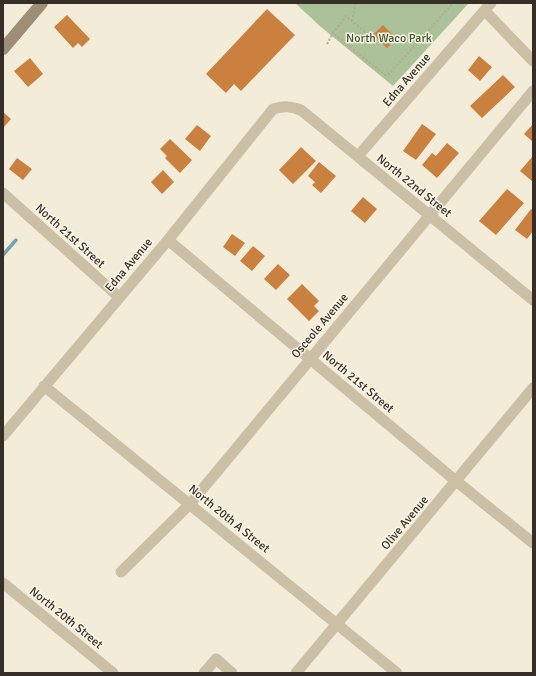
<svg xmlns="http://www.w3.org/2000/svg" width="536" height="676" font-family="Signika,sans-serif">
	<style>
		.green { fill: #abc299 }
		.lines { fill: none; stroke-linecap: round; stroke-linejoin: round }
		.stream { stroke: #77a1b0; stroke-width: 3.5 }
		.building { fill: #ca803f }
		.path { stroke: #b7a98f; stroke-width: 2; stroke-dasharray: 2 2; stroke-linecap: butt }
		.street { stroke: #cbbfa5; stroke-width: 11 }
		.secondary { stroke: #9e8e76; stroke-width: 12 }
		.labels { text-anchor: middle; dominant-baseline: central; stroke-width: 3; stroke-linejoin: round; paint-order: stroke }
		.park-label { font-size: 12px; fill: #3b5529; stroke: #faf5e6 }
		.street-label { font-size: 12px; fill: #362f27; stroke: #faf5e6 }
	</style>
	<rect width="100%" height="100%" fill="#f2ecd9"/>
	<path class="green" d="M295,3H469L393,86L321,27Z"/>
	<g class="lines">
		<path class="stream" d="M3,255L16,240"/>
	</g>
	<path class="building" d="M267,9L295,35L241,91L234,84L226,93L206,74Z
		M67,15L90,39L82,47L78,43L73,48L54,27Z
		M383,25L396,38L387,48L373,35Z
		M479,56L492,67L480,81L468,70Z
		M30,58L43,74L28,87L14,71Z
		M503,75L515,87L482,118L470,106Z
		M3,112L11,119L3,128Z
		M422,124L436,134L416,160L403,151Z
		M533,124V142L524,134Z
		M197,125L211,136L200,151L185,139Z
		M170,139L192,160L180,173L165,158L167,156L160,149Z
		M447,143L459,153L437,178L422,165L432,153L436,156Z
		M301,147L316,161L293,184L279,170Z
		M533,156V182L520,171Z
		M17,158L32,169L23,180L9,169Z
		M319,162L336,176L321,193L312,185L315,182L308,176Z
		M163,170L174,182L162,194L151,182Z
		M507,189L524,203L496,235L479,221Z
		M363,197L377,209L365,223L351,211Z
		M531,209L533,211V231L527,239L515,230Z
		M232,234L245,243L235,256L223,247Z
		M253,246L265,256L252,271L240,261Z
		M278,264L290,275L276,290L264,279Z
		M302,284L319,301L314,306L319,311L309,321L287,299Z"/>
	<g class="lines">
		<path class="path" d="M352,21L356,3
			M368,34L346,16L333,33L385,75L389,74L453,3
			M327,44L333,33"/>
		<path class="street" d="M485,11L533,61
			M358,156L491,3
			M3,193L119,297
			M168,240L456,481L533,543
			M44,386L397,673
			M3,436L168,240L273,109C284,106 290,106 301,110L533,300
			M121,572L190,504L533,91
			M3,583L113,673
			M204,673L216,659L232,673
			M296,673L533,388"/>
		<path class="secondary" d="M3,49L42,3"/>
	</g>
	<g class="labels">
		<g class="park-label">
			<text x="389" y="38">North Waco Park</text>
		</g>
		<g class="street-label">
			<text transform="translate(407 80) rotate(-49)">Edna Avenue</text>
			<text transform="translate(414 186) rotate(39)">North 22nd Street</text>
			<text transform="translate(70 236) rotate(42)">North 21st Street</text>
			<text transform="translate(129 265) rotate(-50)">Edna Avenue</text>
			<text transform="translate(320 326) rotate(-50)">Osceole Avenue</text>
			<text transform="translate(358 382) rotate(40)">North 21st Street</text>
			<text transform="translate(229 519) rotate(39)">North 20th A Street</text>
			<text transform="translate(405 523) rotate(-50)">Olive Avenue</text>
			<text transform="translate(66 618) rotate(39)">North 20th Street</text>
		</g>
	</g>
	<rect width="536" height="676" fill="none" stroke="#362f27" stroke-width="8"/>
</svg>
